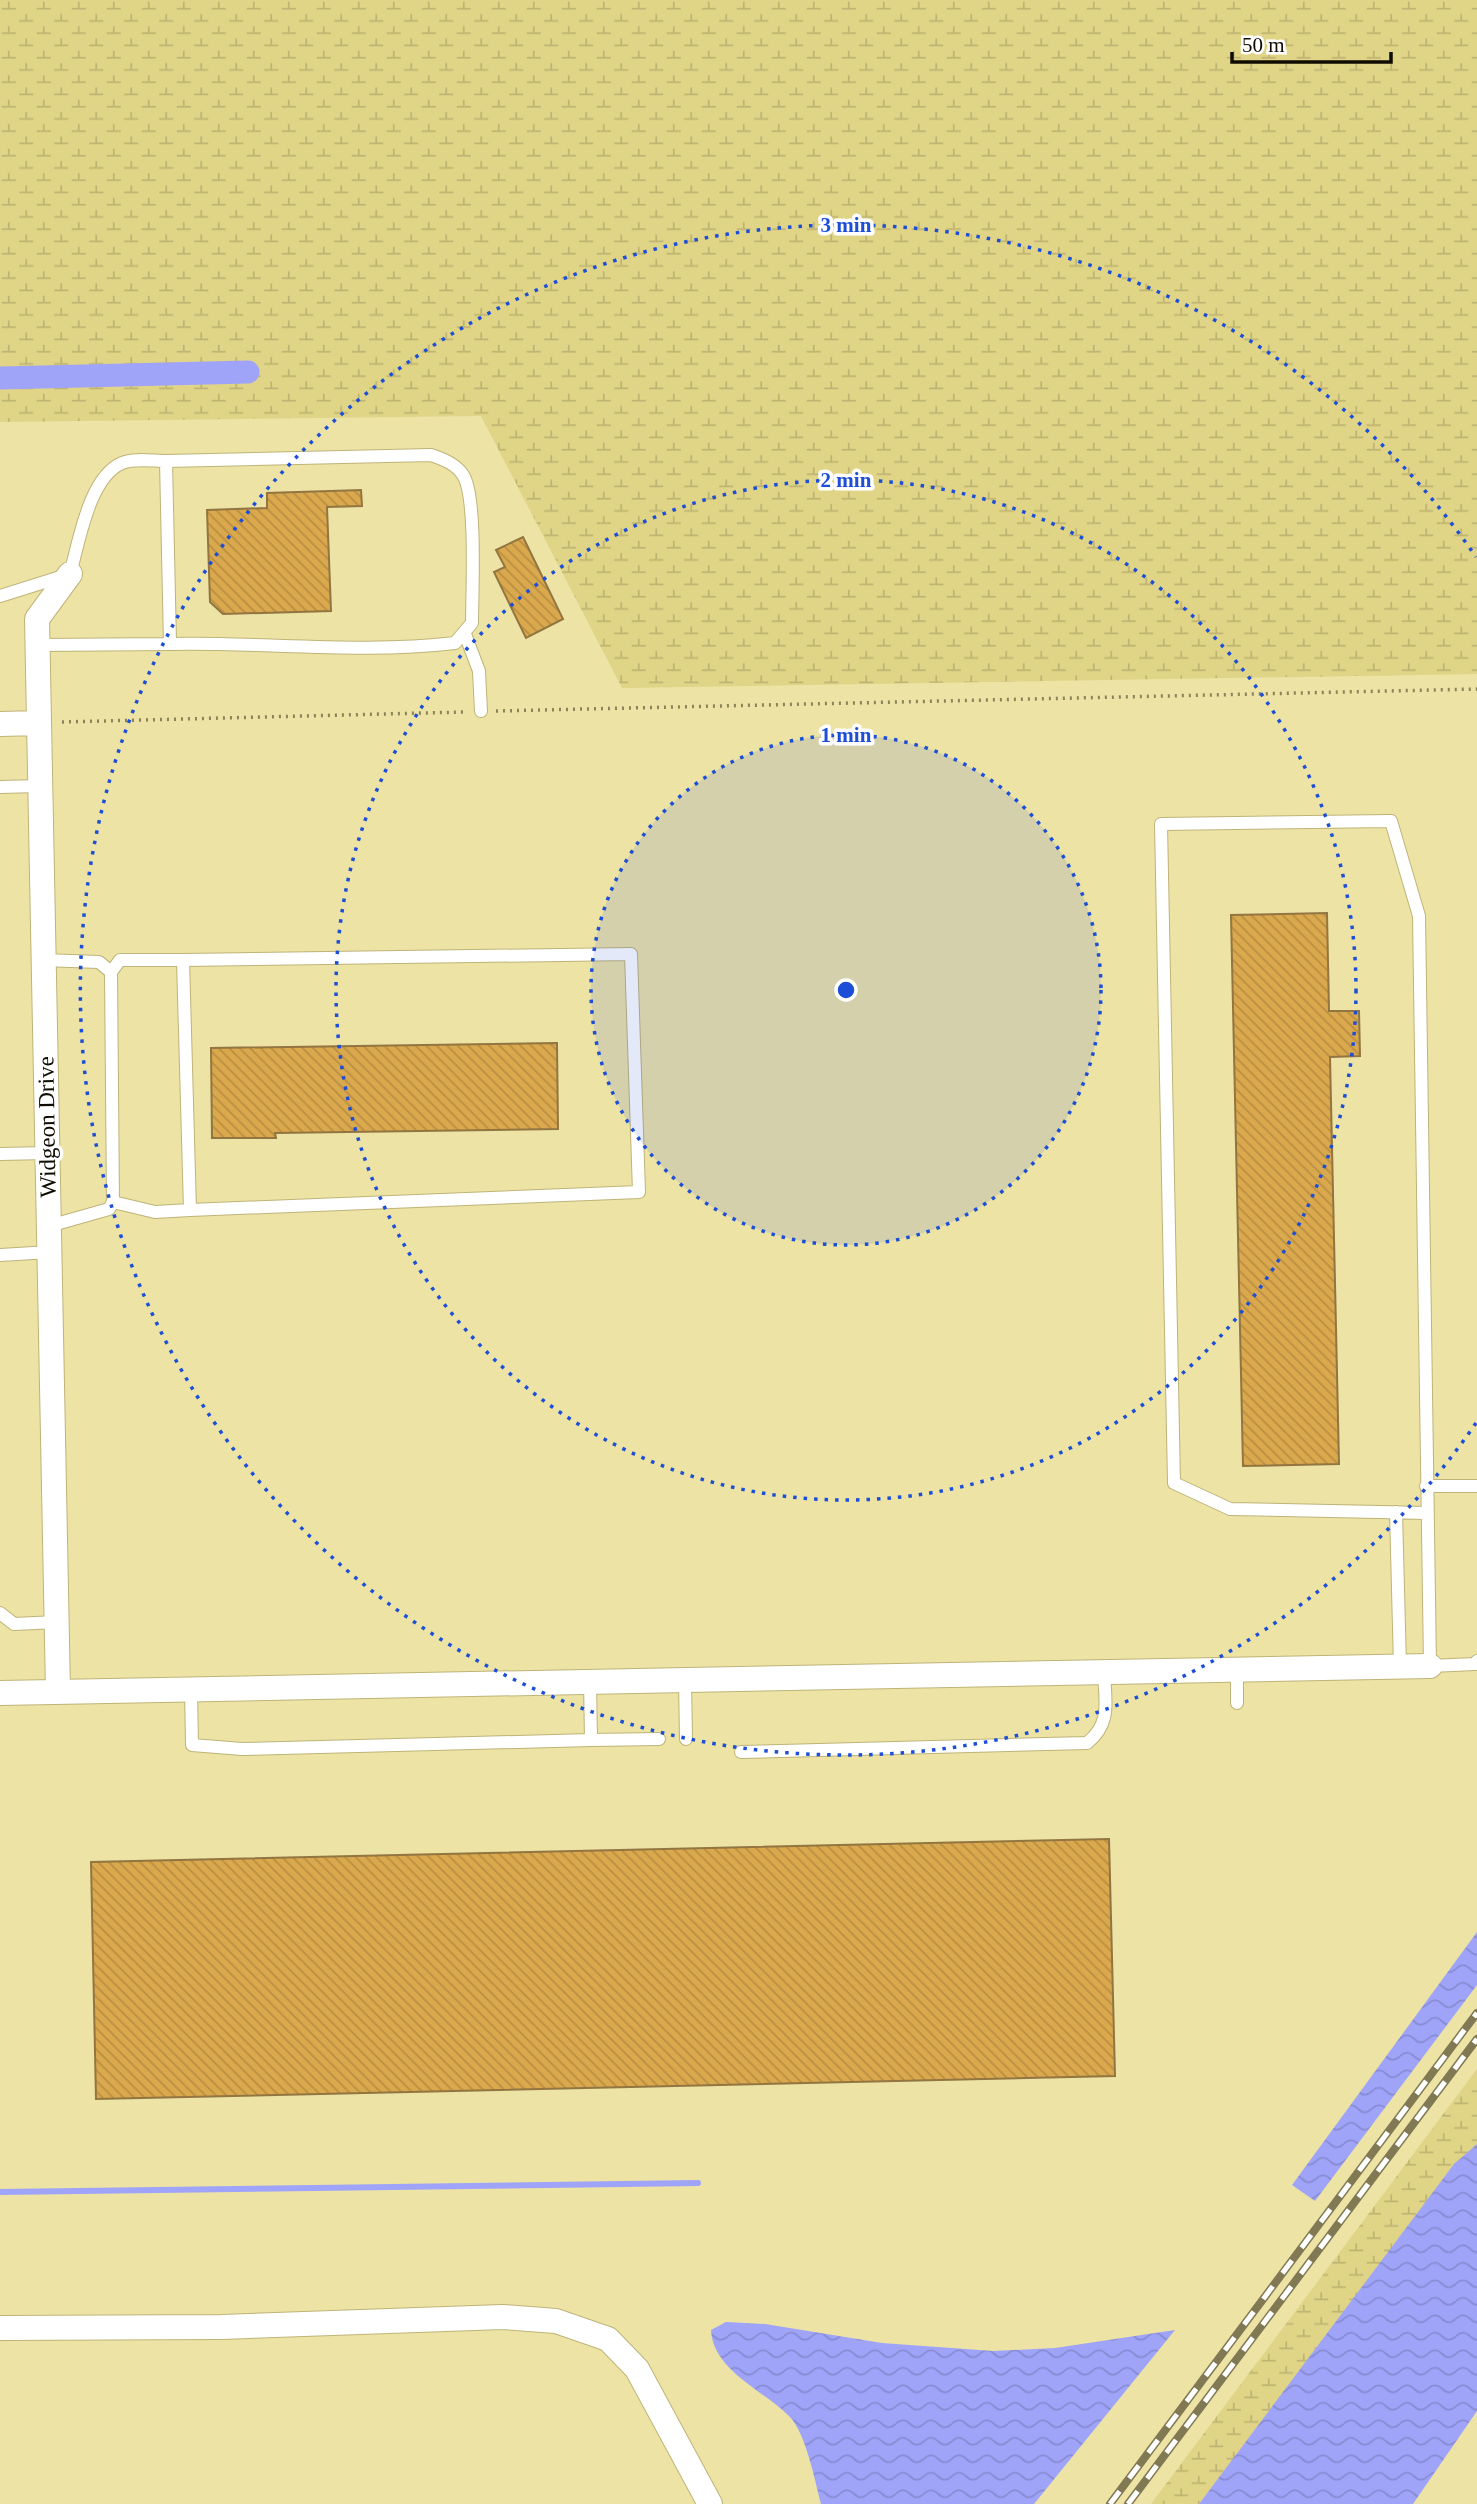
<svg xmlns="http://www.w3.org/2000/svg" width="1477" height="2504" font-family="Georgia,serif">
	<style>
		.wetland { fill: url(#wetland-marsh) }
		.water { fill: url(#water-waves) }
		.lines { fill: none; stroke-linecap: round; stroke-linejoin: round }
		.stream { stroke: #9fa4f9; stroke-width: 6 }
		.canal { stroke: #9fa4f9; stroke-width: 23 }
		.building { fill: url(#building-back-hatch); stroke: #927540; stroke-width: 2 }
		.lane-casing { stroke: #beb479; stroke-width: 14 }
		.street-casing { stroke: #beb479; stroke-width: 26 }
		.path { stroke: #89825b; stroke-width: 3.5; stroke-dasharray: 2 5; stroke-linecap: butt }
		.lane { stroke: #fff; stroke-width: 12 }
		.street { stroke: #fff; stroke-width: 24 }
		.rail-casing { stroke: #807954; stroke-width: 8 }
		.rail { stroke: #fff; stroke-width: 5; stroke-dasharray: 16; stroke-linecap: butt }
		.ring { fill: none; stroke: #1d4ed8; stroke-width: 3.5; stroke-dasharray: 3.5 7 }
		.labels { text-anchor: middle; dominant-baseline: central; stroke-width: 7; stroke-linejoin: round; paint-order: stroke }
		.street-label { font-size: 23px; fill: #0f0b00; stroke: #fff }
		.centre { fill: #1d4ed8; stroke: #fff; stroke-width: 3.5 }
		.ring-label { font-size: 21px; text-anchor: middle; font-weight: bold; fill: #1d4ed8; stroke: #fff; stroke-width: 7; stroke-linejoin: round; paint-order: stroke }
	</style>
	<defs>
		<pattern id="wetland-marsh" width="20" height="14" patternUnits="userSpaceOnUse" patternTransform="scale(1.75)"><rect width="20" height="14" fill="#e0d486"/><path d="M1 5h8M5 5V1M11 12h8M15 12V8" fill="none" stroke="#bfb572"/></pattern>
		<pattern id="water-waves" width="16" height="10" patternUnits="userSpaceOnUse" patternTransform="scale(1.75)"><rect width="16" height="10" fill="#9fa4f9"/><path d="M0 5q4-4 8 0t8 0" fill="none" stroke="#888cd4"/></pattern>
		<pattern id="building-back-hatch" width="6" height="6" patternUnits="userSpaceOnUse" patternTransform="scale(1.75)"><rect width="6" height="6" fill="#daa84d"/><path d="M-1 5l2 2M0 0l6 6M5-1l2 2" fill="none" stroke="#ba8f41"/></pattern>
	</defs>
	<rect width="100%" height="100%" fill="#ece3a5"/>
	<path class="wetland" d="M0,0H1477V674L622,688L481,416L0,422Z
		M1477,2069V2144L1199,2504H1151Z"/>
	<path class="water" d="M1477,1932V1985L1315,2201L1292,2185Z
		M1477,2144V2411L1413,2504H1199L1454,2164Z
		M726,2322L765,2324L882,2343L993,2351L1055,2348L1175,2330L1034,2504H821C815,2481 806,2434 790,2417C765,2391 713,2371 711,2330Z"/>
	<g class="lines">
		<path class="stream" d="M0,2192L698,2183"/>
		<path class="canal" d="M0,378L248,372"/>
	</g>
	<path class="building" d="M361,490L362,506L327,507L331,611L223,614L210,602L207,510L267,508V493Z
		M523,537L563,619L526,638L494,572L505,567L496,550Z
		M1327,913L1329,1011H1359L1360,1056L1330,1057L1339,1464L1243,1466L1231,915Z
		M557,1043L558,1129L275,1133L276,1138H212L211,1048Z
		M1109,1839L1115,2076L96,2099L91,1862Z"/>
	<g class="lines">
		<defs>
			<path id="lane" d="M166,461L431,455C443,459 456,464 463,475C477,496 472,594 472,623L455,643C361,654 264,642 170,644
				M0,596L70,574C79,542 89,477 122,463C134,458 153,461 166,461L170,644L38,645
				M465,634L479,671L481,711
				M0,787L40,786
				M43,960L99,962L111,972L113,1202L109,1209L49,1226
				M183,960L631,954L639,1192L190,1210
				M111,972L120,960H183L190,1210L155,1212L113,1202
				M0,1154L47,1153
				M0,1255L50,1252
				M1426,1486H1477
				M1396,1512L1400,1666
				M1427,1513L1230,1509L1174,1483L1161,824L1391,821L1419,916L1430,1666L1475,1664L1477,1661
				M0,1613L14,1624L57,1622
				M685,1680L686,1739
				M191,1689L192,1745L242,1749L591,1740L590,1681
				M1237,1703V1669
				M591,1740L659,1739
				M741,1752L1087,1743C1112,1723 1105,1701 1104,1672"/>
			<path id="street" d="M0,724L39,723
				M58,1692L37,619L70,574
				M0,1693L1430,1666
				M0,2328L222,2327L503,2317L556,2321L608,2339L637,2369L710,2504"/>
		</defs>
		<use href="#lane" class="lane-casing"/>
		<use href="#street" class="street-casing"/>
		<path class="path" d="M496,711L1477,689
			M62,722L464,712"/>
		<use href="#lane" class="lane"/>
		<use href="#street" class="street"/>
		<defs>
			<path id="rail" d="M1110,2504L1477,2013
				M1128,2504L1477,2039"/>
		</defs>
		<use href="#rail" class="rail-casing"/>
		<use href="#rail" class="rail"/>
	</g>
	<circle cx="846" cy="990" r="255" fill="#1d4ed8" fill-opacity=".12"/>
	<g class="ring">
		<circle cx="846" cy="990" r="255"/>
		<circle cx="846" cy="990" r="510"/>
		<path d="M1476 1423A765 765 0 1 1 1476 557"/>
	</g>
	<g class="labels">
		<g class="street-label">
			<text transform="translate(47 1127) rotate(-91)">Widgeon Drive</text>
		</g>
	</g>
	<circle cx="846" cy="990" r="10" class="centre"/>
	<g class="ring-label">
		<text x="846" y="232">3 min</text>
		<text x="846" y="487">2 min</text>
		<text x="846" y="742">1 min</text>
	</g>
	<path d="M1232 52v10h159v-10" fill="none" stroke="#0f0b00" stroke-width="3.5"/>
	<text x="1242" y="52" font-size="21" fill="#0f0b00" stroke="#ffffff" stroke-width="5" paint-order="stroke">50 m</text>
</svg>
